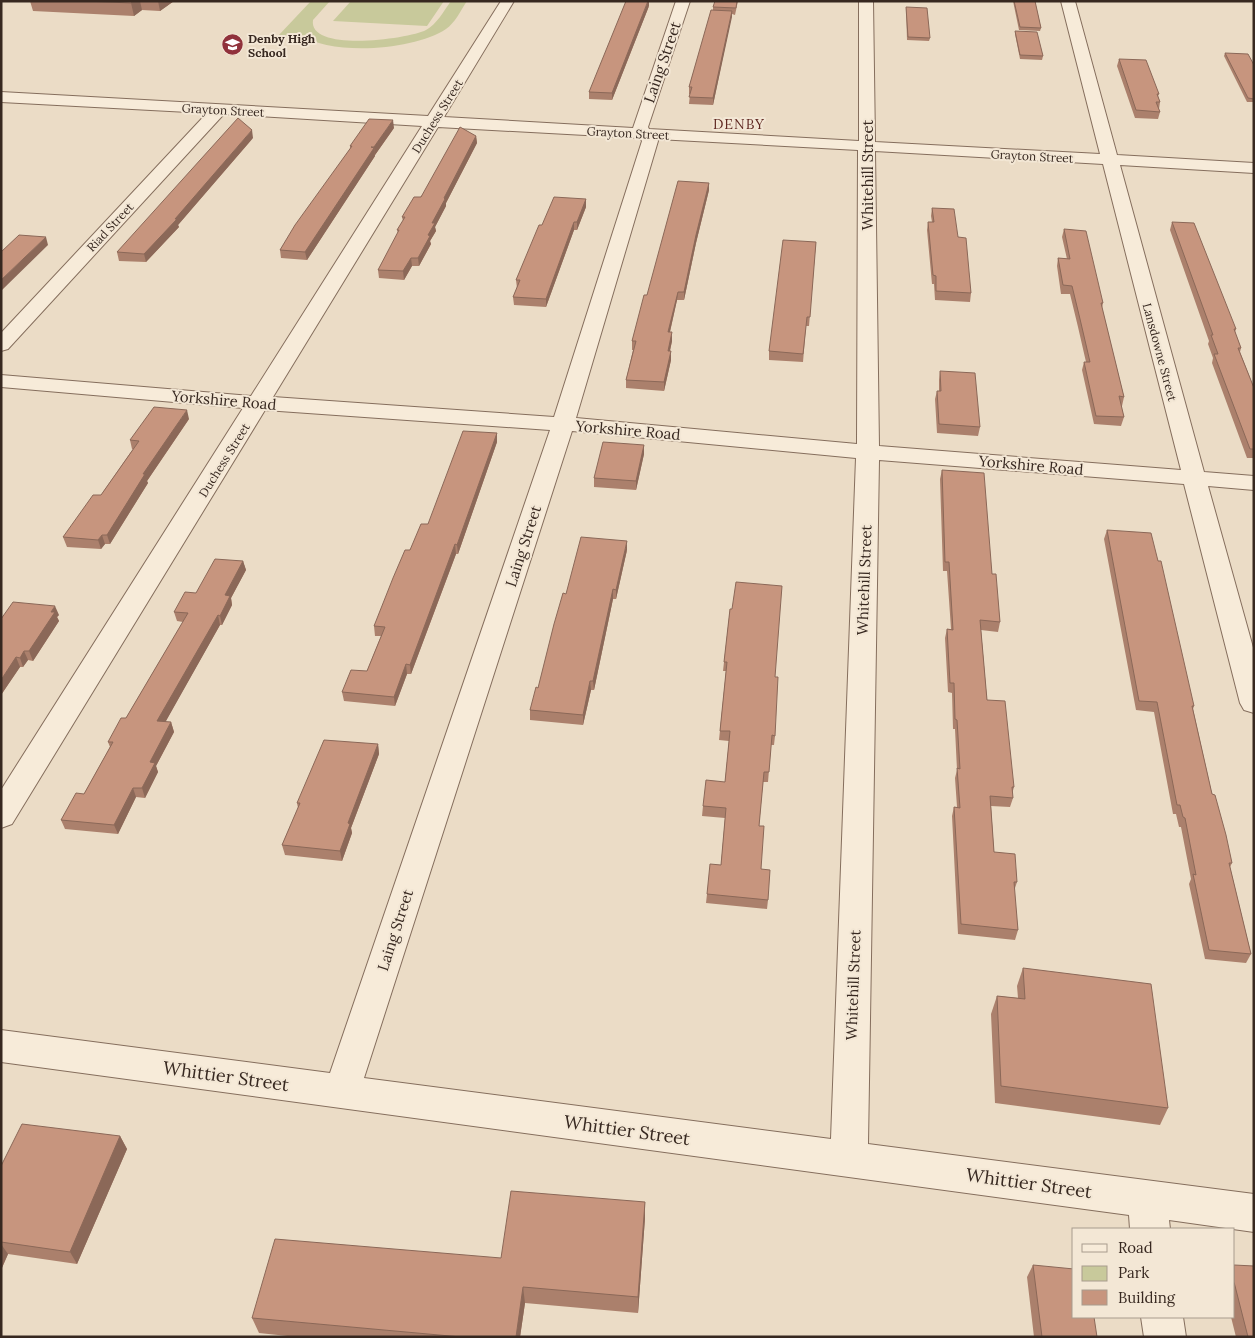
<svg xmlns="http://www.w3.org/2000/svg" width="1255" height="1338" font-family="Lora,serif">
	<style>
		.green { fill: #c8c99b }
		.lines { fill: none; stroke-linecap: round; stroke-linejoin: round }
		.minor-casing { stroke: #856e5d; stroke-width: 2 }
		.minor { fill: #f7ebd9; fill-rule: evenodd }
		.wall { fill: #ab806c }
		.shaded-wall { fill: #8b6858 }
		.building { fill: #c7957e; stroke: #8b6858 }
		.labels { text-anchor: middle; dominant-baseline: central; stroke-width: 4; stroke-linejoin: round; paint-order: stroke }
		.far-poi-label { font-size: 12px; font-weight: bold; fill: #372820; stroke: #f3e7d5; text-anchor: start }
		.far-street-label { font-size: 12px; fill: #372820; stroke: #f3e7d5 }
		.far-neighbourhood-label { font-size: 14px; letter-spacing: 1px; fill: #602922; stroke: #f3e7d5 }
		.street-label { font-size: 15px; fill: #372820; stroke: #f3e7d5 }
		.near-street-label { font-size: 18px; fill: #372820; stroke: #f3e7d5 }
	</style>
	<rect width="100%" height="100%" fill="#ebdcc6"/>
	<path class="green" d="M311,1H330L313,20C308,53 409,39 426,30C437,24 443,12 451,1H467C461,10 455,23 446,29C415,50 331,57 300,34L297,37L278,36Z
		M351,1H444L427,26L333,21Z"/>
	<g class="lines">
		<defs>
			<path id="minor" d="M501,1H514L444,117L633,128L676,1H690L648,127L649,129L859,141V1H873L875,142L1100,154L1061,1H1075L1117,155L1254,163V173L1120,165L1204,472L1254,476V490L1208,486L1254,651V713L1244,710L1240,703L1184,484L879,460L868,1144L1254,1194V1232L1169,1220L1170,1229H1130L1129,1215L1,1062V1030L330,1073L550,430L265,410L12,824L1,828V790L243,408L1,387V375L251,396L422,126L224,114L8,349L1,351V333L207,113L1,102V92L428,116ZM438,127L640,138L642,141L554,417L273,397ZM657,139L858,150L857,444L576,418L658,141ZM875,151L1103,164L1181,470L879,446ZM572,431L856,458L831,1139L364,1078Z
				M1141,1317H1183L1186,1337H1144Z"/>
		</defs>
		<use href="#minor" class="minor-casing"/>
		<use href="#minor" class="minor"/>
	</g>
	<path class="wall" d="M30,1H174L160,11L142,10L134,16L33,11Z
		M738,1L735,15L732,14L713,105L689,104L690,94H689V87L713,10V7Z
		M1013,1H1035L1041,28L1040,31L1019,30Z
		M649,6L612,100L589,99V92Z
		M906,7L930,38L929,41L907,40Z
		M1015,31L1043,56L1042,60L1020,59L1015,34Z
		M1225,53L1254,65V102H1247L1224,56Z
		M1119,59L1159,94L1158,96L1160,102L1159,109L1160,112L1158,119L1135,118L1117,66Z
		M394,128L375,155H374L375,156L307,260L281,258L280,250L350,149V146Z
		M476,136L477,143L446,203V206L435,227L436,231L430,241L431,244L419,266H412L404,280L379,278L378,270L398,233L397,230L403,221L402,217Z
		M253,138L178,225L179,227L146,262L119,261L117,252Z
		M709,183V190L696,243L684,300H677L670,332L672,341L670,351L671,360L664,391L626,388V380L633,350H632V341L647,295Z
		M586,199V207L577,230H574L546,307L514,305L513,297L517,288L516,280L542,225Z
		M932,208L958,237L971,293L970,302L935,300L934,284H932L927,230L928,222H932L931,216Z
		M1172,222L1236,329L1235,332L1241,348L1240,352L1254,388V458H1247L1212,363L1213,358L1208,344L1209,341L1170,230Z
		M1064,229L1103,303L1102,308L1124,397L1122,406H1121L1124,417L1121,426L1094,424L1082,370L1084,362H1086L1078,327L1070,294H1061L1057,266L1058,258L1067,259L1062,237Z
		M816,242L809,326H806L803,362L769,360V351Z
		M940,371L980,427L978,436L937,433L935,399L937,391H939V380Z
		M189,419L147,481L148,483L110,544H105L101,549L67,547L63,537L101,495L133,449H132L130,440Z
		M497,433V442L458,554H456L411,674H407L395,706L344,701L342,692L367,671L381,636H375L374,626L410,550L428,524Z
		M644,445V454L636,490L594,487V478Z
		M942,470L992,574L1000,622L998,632L981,630L987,700L1014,787L1012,794L1013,798L1010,807L991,806L994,852L1017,882L1014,891L1018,930L1015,940L958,934L952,816L954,807H957L955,778L957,770L955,729H953L952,693L948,692L945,638L947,629H951L947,571H943L940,479Z
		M1107,530L1194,706L1193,709L1212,794L1232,863L1230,867L1251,954L1246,963L1205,959L1189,884L1191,879L1181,827H1179L1176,814H1173L1154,712L1136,710L1104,539Z
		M627,550L616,599H613L594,690H591L583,725L530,720V710L538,688Z
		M243,561L246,570L231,598L232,605L222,625H220L165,722H171L174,732L156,766L158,772L145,798L136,797L118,834L65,829L61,820L84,794L110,747L108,742L126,718L183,622L177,621L174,612L196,593Z
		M730,609L775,677V736L774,745H771L768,782H763L759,826L761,869L768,900L767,909L706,903L707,894L721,865L725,818L702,816L703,806L725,782L729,741L719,740L726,671H723L724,662Z
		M59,615L57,617L59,621L33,661L28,660L23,667H20L1,695V619Z
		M378,744L379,754L351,828L352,833L342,861L285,855L282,845L298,808L297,803Z
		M1023,968L1168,1108L1160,1125L995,1103L991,1014L997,996L1018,998L1017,986Z
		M120,1136L127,1149L77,1264L8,1254L1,1270V1166Z
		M645,1202V1218L638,1313L525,1303L520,1337H297L259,1333L252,1318L501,1258Z
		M1033,1265L1097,1337H1034L1027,1277Z
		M1234,1265L1254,1337H1236L1231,1317H1234Z"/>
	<path class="shaded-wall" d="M133,1H140L142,10L134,16L131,3Z
		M158,1H174L160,11Z
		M648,1H649V6L612,100V93Z
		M732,11V17L713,105V98Z
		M393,120L394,128L375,155L374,147Z
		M252,130L253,138L178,225L179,227L146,262L144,254Z
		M476,136L477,143L446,203V206L435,227L436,231L430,241L431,244L419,266L418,258L428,235L432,223L444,198Z
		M374,148L375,156L307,260L305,252Z
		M709,183V190L696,243L684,300V292L696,235Z
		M586,199V207L577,230V222Z
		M574,222V230L546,307V299Z
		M46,237L48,245L1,291V280Z
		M411,258L412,266L404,280L403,271Z
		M678,292L677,300L668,340V332Z
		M672,332V341L668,359V351Z
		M671,351V360L664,391V382Z
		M187,410L189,419L147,481L148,483L110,544L107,535L143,474Z
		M497,433V442L458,554L457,545Z
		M644,445V454L636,490V481Z
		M102,535L105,544L101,549L98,540Z
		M627,541V550L616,599V590Z
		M455,544L456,554L411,674L410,665Z
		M243,561L246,570L231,598L232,605L222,625L220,616L225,595Z
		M613,589V599L594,690L593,681Z
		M55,606L59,615L57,617L59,621L33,661L29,651L51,612Z
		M218,615L220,625L161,730L157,721Z
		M24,651L28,660L23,667L20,658Z
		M16,657L20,667L1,695V680Z
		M406,664L407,674L395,706L394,697Z
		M590,681L591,690L583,725V715Z
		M171,722L174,732L156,766L158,772L145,798L142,788L150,762Z
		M378,744L379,754L351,828L352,833L342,861L340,851L348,823Z
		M133,788L136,797L118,834L114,825Z
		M120,1136L127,1149L77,1264L70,1252Z
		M645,1202V1218L638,1313V1297Z
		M1,1244L8,1254L1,1270Z
		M523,1287L525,1303L520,1337H516Z"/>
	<path class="building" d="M85,1H133L131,3Z
		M626,1H648L612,93L589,92Z
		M715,1H737L736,8L713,7Z
		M1014,1H1035L1041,28L1020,27Z
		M906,7L927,8L930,38L908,37Z
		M711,10L732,11L713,98L689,97L692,87H689Z
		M1015,31L1037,32L1043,56L1020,55Z
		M1225,53L1248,54L1254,65V99L1248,98Z
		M1119,59L1146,60L1159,94H1157L1160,102H1156L1160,112L1136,110Z
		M238,118L252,130L175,219H177L144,254L117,252Z
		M369,119L393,120L374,147H371L374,148L305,252L280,250L295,225L352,146H350Z
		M460,127L476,136L444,198L445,199L432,223H435L428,235L430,236L418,258H411L403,271L378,270L399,230H397L405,217H402L414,197H421Z
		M678,181L709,183L696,235L684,292H678L668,332H672L668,351H671L664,382L626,380L636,341H632L644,295H647Z
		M554,197L586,199L577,222H574L546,299L513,297L520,280H516L539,225H542Z
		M932,208L954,209L958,237L966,238L971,293L936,291V276L933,275L928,222H934Z
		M1172,222L1194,223L1236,329H1234L1241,348H1238L1254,388V449H1250L1214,354H1218L1211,335H1213Z
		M1064,229L1086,231L1103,303H1101L1124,397L1119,396L1124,417L1096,416L1084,362H1090L1080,319L1072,286L1063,285L1058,258L1070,259Z
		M19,235L46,237L1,280V252Z
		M783,240L816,242L810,317H807L803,354L769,351Z
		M940,371L975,373L980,427L939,424L937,391H941Z
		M154,407L187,410L143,474H145L107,535H102L98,540L63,537L93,495H101L139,441L130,440Z
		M463,431L497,433L457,545L455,544L410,665L406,664L394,697L342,692L351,670L367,671L385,627L374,626L393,578L405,550H410L421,524H428Z
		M603,442L644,445L636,481L594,478Z
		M942,470L984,473L992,574H996L1000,622L980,620L987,700L1005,701L1014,787H1012L1013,798L990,796L994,852L1015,854L1017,882H1014L1018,930L961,924L954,807L960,808L957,768L960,769L957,720L955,719L954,683H950L947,629L953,630L949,562H945Z
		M1107,530L1151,533L1158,561H1161L1194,706H1192L1212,794L1215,795L1226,835L1232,863H1229L1251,954L1209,950L1193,874L1196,875L1185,818L1183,817L1180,805H1177L1157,702L1139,701Z
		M581,537L627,541L616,590L613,589L593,681H590L583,715L530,710L536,687L538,688L554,624L563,593L566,594Z
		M215,559L243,561L225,595L230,596L220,616L218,615L157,721L171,722L150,762L155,763L142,788H133L114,825L61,820L76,793L84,794L113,742H108L121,718H126L188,613L174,612L185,592L196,593Z
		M736,582L782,586L775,677H778L775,736L772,735L769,772H764L759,826H764L761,869L770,870L768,900L707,894L710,864L721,865L726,808L703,806L706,780L725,782L730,731H720L727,662H724L730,609H732Z
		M13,602L55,606L51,612H55L29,651H24L20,658L16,657L1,680V619Z
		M324,740L378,744L348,823L350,824L340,851L282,845L300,803H297Z
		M1023,968L1151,984L1168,1108L1001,1086L997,996L1025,999Z
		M22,1124L120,1136L70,1252L1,1242V1166Z
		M511,1191L645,1202L638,1297L523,1287L516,1337H461L252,1318L275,1239L501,1258Z
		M1033,1265L1074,1269V1317H1094L1097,1337H1042Z
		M1234,1265L1254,1266V1337H1248L1234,1282Z"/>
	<defs>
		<symbol id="school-disc" viewBox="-11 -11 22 22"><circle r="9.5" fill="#90313b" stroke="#f3e7d5"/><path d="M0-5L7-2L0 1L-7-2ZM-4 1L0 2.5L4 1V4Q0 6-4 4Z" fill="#fff"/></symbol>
	</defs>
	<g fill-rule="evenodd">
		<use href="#school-disc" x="220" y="32" width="25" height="25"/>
	</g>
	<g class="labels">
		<g class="far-poi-label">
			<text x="248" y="38">Denby High<tspan x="248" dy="14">School</tspan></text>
		</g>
		<g class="far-street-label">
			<text transform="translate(223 110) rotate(3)">Grayton Street</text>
			<text transform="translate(437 116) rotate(-58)">Duchess Street</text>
			<text transform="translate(628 133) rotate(3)">Grayton Street</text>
			<text transform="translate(1032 156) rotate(3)">Grayton Street</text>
			<text transform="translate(110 227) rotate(-47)">Riad Street</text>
			<text transform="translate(1160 352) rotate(75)">Lansdowne Street</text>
			<text transform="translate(224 460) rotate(-58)">Duchess Street</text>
		</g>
		<g class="far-neighbourhood-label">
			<text x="739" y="124">DENBY</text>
		</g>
		<g class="street-label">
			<text transform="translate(662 62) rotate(-71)">Laing Street</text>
			<text transform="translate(867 175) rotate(-90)">Whitehill Street</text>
			<text transform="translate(224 400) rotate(5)">Yorkshire Road</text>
			<text transform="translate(628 430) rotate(5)">Yorkshire Road</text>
			<text transform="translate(1031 465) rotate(5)">Yorkshire Road</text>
			<text transform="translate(523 546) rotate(-72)">Laing Street</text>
			<text transform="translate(864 580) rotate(-88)">Whitehill Street</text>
			<text transform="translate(395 930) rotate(-72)">Laing Street</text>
			<text transform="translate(853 985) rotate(-88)">Whitehill Street</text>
		</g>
		<g class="near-street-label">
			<text transform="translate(226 1076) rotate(8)">Whittier Street</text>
			<text transform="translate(627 1130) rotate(8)">Whittier Street</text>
			<text transform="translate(1029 1183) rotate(8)">Whittier Street</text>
		</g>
	</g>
	<rect width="1255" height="1338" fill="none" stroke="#372820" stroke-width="5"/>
	<rect x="1072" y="1228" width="162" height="90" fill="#f3e7d5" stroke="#a89b8d"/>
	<rect x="1082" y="1244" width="25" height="8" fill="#f7ebd9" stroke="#a89b8d"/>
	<text x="1118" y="1253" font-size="15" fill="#372820">Road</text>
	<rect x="1082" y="1266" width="25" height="15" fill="#c8c99b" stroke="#a89b8d"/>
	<text x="1118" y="1278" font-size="15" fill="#372820">Park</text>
	<rect x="1082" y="1290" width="25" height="15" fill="#c7957e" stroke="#a89b8d"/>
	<text x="1118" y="1303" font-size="15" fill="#372820">Building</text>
</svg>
